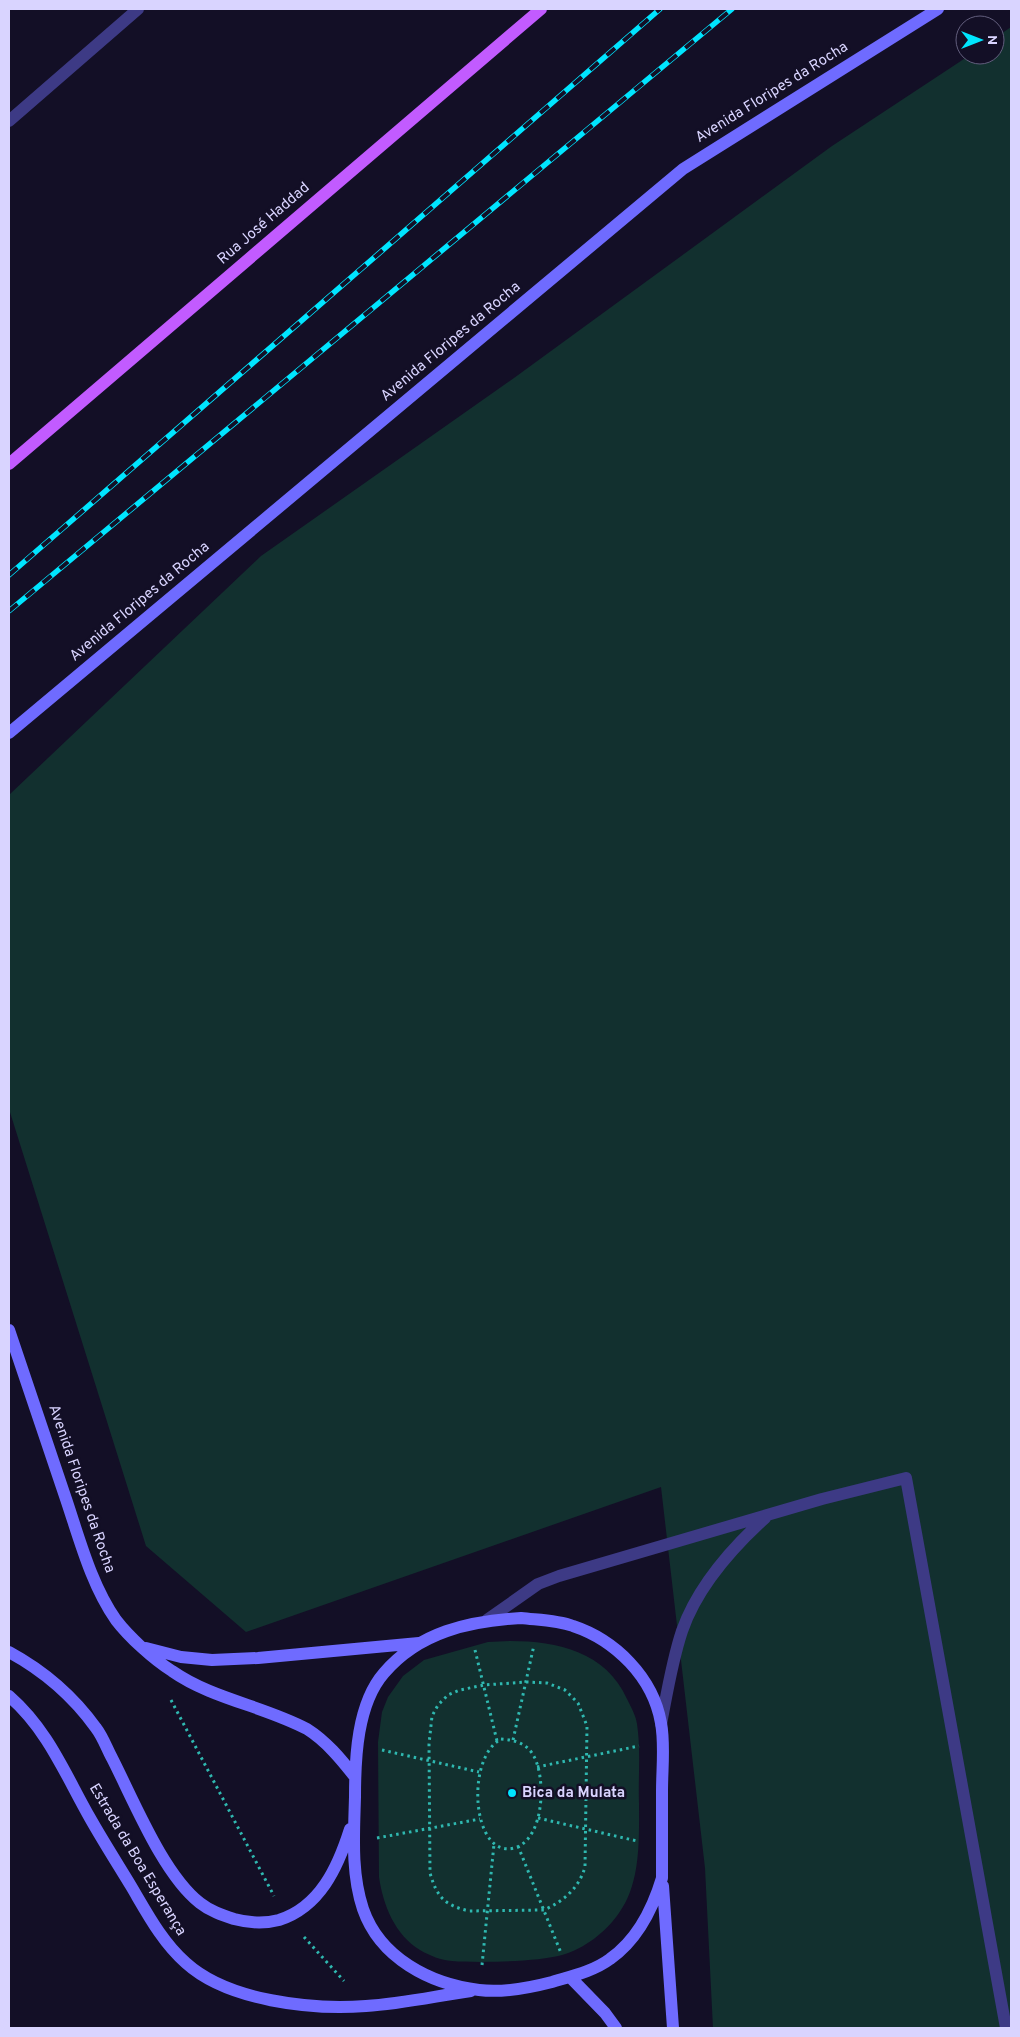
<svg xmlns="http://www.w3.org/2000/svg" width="1020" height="2037" font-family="Overpass,sans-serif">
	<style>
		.green { fill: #12302f }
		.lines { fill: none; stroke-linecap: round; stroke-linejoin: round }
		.path { stroke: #2fb8b0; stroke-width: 3; stroke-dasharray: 2.5 4; stroke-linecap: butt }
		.lane { stroke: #3d3a85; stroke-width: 12 }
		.street { stroke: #3d3a85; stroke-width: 12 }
		.secondary { stroke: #6f6bff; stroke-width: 12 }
		.primary { stroke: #c25bff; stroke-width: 12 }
		.rail-casing { stroke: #00e5ff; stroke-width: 5.5 }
		.rail { stroke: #130f26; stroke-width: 4; stroke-dasharray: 11; stroke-linecap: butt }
		.poi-dot { fill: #00e5ff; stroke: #130f26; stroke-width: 2 }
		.labels { text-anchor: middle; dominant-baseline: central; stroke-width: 5; stroke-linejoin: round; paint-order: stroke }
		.street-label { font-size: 15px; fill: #d9d4ff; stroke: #130f26 }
		.poi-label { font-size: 15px; font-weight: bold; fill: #d9d4ff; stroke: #130f26; text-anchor: start }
	</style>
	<rect width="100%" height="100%" fill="#130f26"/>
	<path class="green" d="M1011,27V2028H713L705,1868L661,1487L246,1632L146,1546L9,1109V795L261,556L514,378L832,146L970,55H995V38Z
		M510,1641C558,1641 606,1652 627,1699C631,1707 636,1716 637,1724C641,1750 638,1778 639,1803C639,1839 641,1883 619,1913C606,1932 584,1949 562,1955C537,1962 478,1963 452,1961C441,1960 430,1956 420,1950C395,1935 383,1905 379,1877L378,1742L382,1712L388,1697L403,1676L424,1660L488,1642Z"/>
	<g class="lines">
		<path class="path" d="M475,1650L497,1741
			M526,1682L547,1683L565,1690L578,1703L587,1726L585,1867C579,1888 564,1901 544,1910L469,1911C444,1905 437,1897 430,1873L429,1744L432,1716L438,1705L448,1695L460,1690L484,1685Z
			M171,1700L274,1896
			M501,1739C513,1740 524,1742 532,1753C547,1775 545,1840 514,1848C472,1859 465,1758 501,1739Z
			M513,1740L534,1645
			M382,1750L479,1772
			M537,1767L639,1746
			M538,1818L637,1841
			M377,1838L480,1819
			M518,1846L561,1953
			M304,1937L344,1981
			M482,1965L494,1844"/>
		<path class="lane" d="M487,1620L538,1584L559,1576L822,1499L906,1478L1006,2028
			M661,1724C667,1693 672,1661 682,1631C697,1588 732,1548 765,1518"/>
		<path class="street" d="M9,121L138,9"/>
		<path class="secondary" d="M9,733L683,169L938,9
			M9,1330C28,1387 48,1445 67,1502C80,1541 92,1586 116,1620C129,1637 153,1659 172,1671C212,1699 264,1706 307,1729C326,1741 341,1759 355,1777
			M521,1618C538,1620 557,1620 573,1626C615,1640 653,1677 661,1723C665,1744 662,1769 662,1791C662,1820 662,1849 662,1878C653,1908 637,1940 610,1959C594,1971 572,1976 552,1982C529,1988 503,1993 479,1990C430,1984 380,1958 363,1909C351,1873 354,1834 355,1797C355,1758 357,1704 384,1673C419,1632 469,1621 521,1618Z
			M146,1648L181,1657L212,1660L258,1658L419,1643
			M9,1652C44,1671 73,1696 96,1728C103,1737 107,1749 112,1758C134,1801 163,1874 200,1903C210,1911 222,1915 234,1919C249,1923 264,1924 279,1920C320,1907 338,1867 350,1829
			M9,1696C48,1730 65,1774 90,1818C103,1841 117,1863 131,1886C147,1913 162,1942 186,1963C228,2001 311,2010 366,2006C401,2004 436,1996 471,1991
			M663,1886L673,2028
			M570,1977L605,2013L616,2028"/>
		<path class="primary" d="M9,464L541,9"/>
		<defs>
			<path id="rail" d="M9,575L660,9
				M9,611L732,9"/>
		</defs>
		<use href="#rail" class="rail-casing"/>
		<use href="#rail" class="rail"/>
	</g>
	<circle class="poi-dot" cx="512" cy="1793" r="5"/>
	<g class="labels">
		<g class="street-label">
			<text transform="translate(772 93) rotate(-32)">Avenida Floripes da Rocha</text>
			<text transform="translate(264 224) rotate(-41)">Rua José Haddad</text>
			<text transform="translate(451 342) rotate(-40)">Avenida Floripes da Rocha</text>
			<text transform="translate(140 602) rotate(-40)">Avenida Floripes da Rocha</text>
			<text transform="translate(81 1489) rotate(71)">Avenida Floripes da Rocha</text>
			<text transform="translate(137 1860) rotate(59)">Estrada da Boa Esperança</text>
		</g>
		<g class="poi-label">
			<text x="522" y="1793">Bica da Mulata</text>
		</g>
	</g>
	<rect width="1020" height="2037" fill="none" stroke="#d9d4ff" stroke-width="20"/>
	<g transform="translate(980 40) rotate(90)"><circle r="24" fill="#130f26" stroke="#625e7d"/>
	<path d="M0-4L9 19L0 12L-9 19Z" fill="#00e5ff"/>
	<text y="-8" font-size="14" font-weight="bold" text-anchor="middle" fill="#d9d4ff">N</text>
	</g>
</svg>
